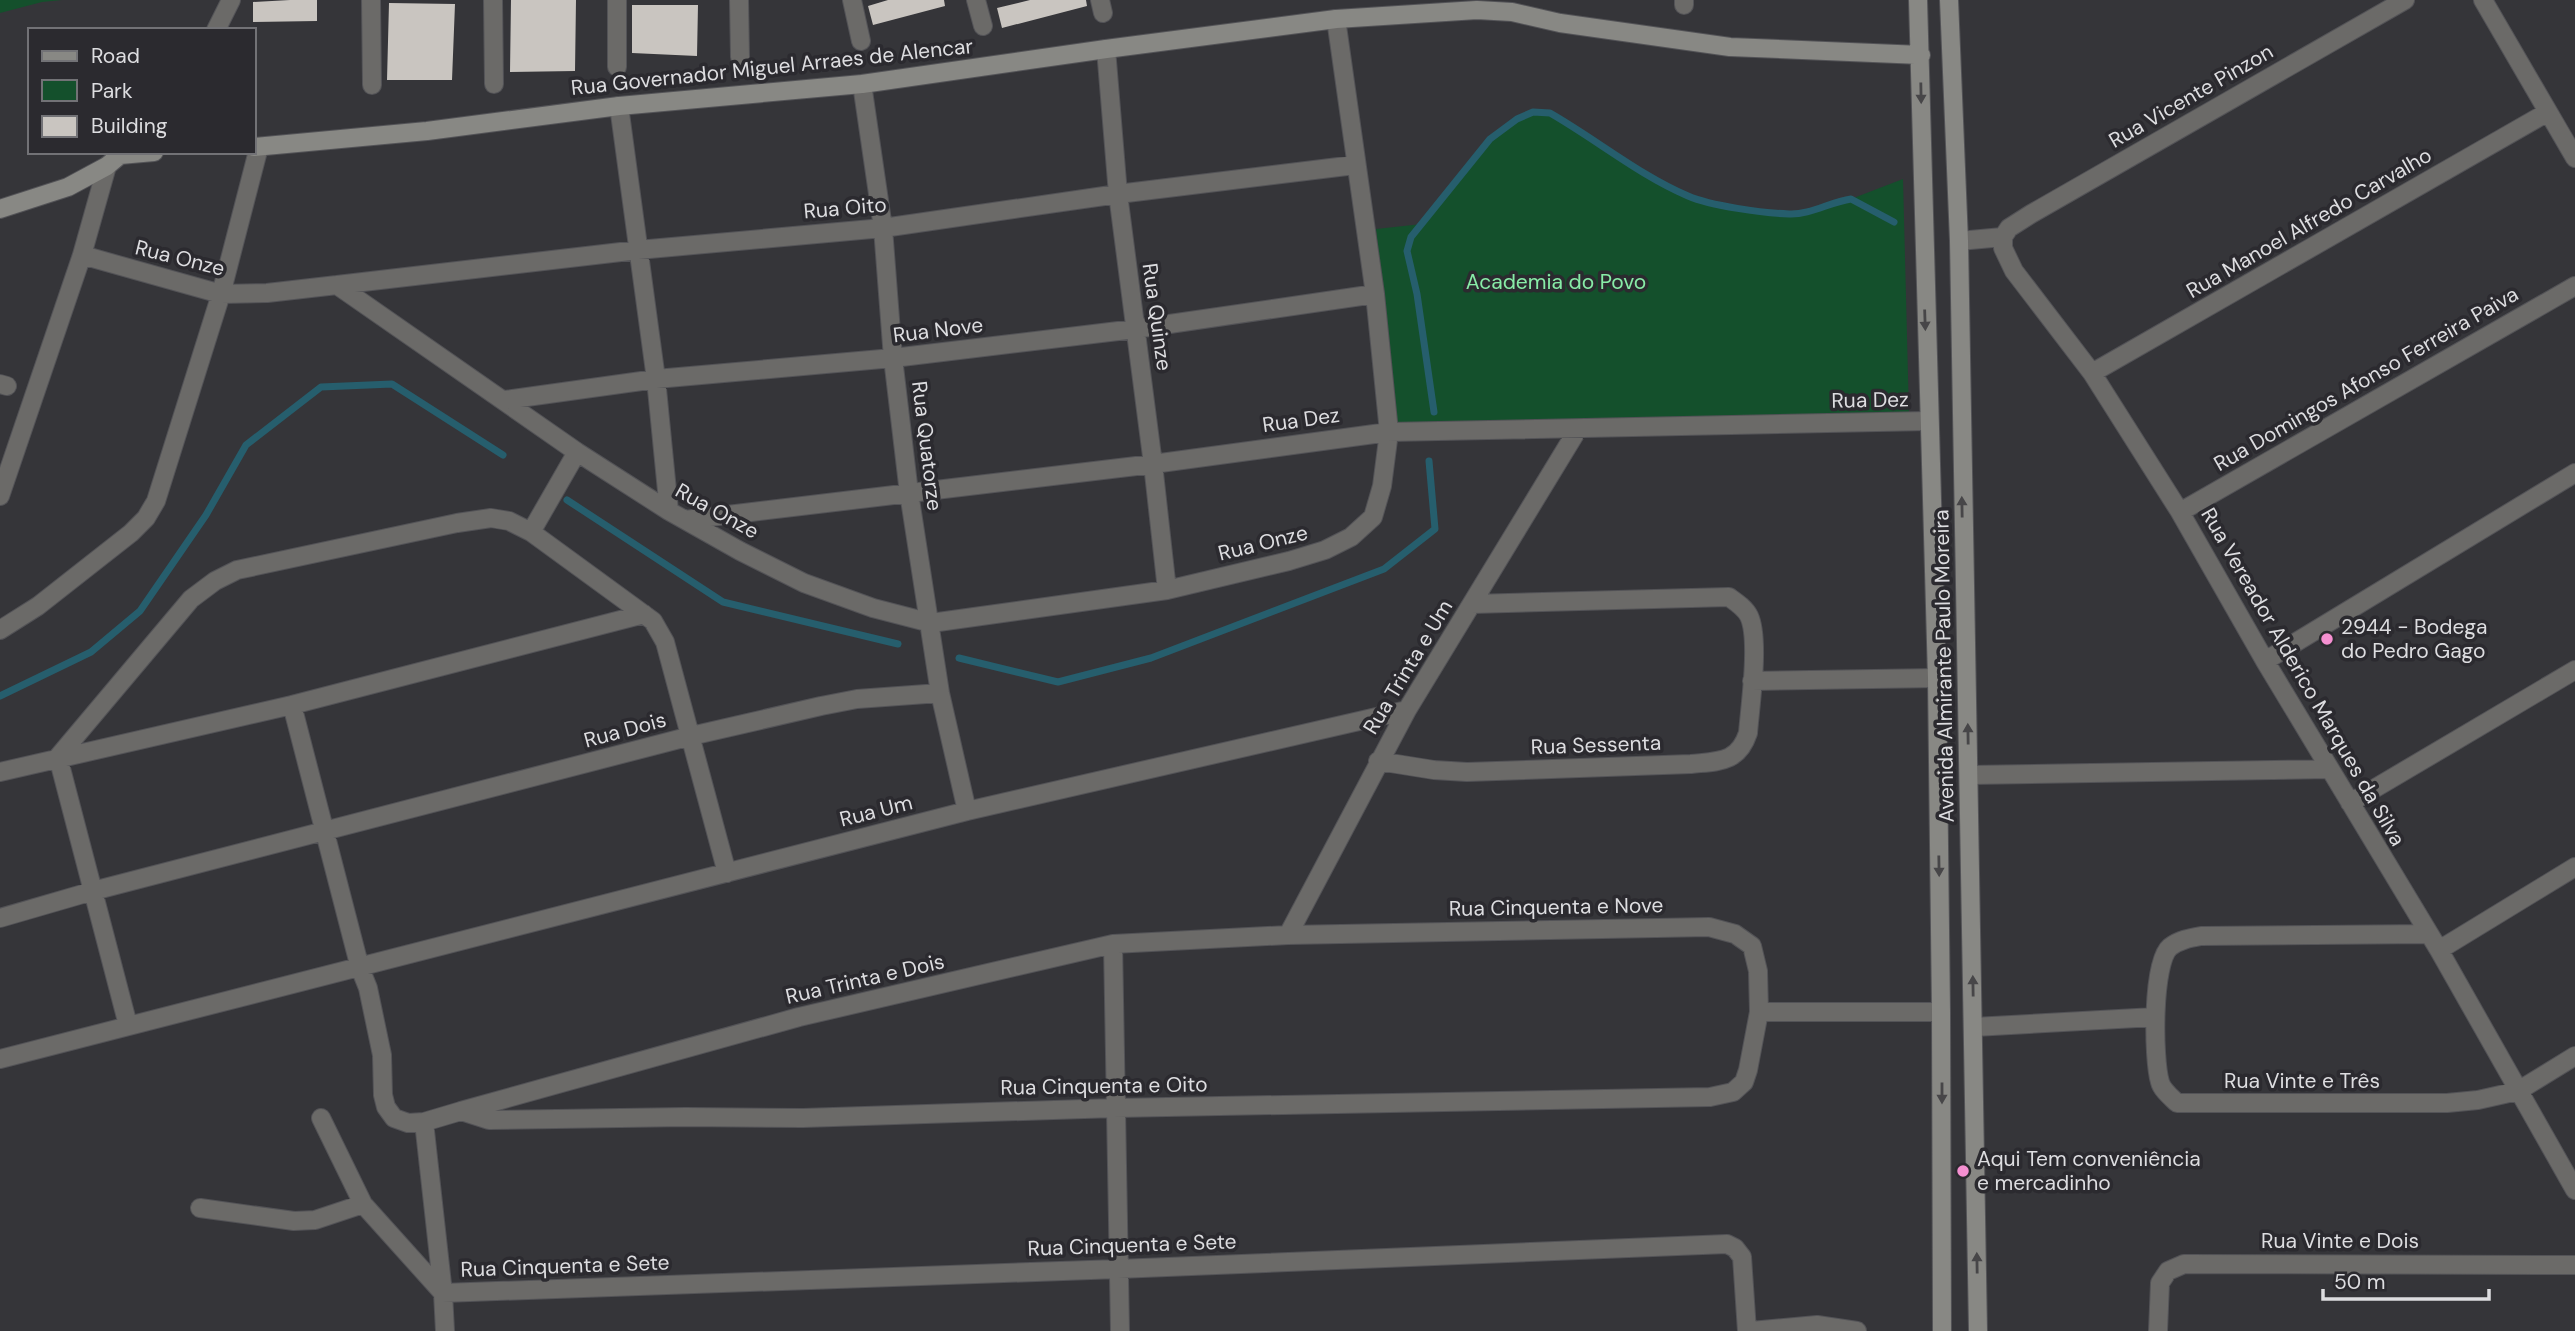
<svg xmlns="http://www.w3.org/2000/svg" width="2575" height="1331" font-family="'DM Sans',sans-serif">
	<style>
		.green { fill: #14502c }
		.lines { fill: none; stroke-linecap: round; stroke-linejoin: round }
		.stream { stroke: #265e6d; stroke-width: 7 }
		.building { fill: #c9c5c0 }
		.street-casing { stroke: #535357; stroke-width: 20 }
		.secondary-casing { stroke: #535357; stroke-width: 20 }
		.street { stroke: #6b6a68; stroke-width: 18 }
		.secondary { stroke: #888884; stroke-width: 18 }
		.oneway { fill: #474648 }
		.poi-dot { fill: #f590d1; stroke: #2b2a2f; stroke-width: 2.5 }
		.labels { text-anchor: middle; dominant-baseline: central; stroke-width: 7; stroke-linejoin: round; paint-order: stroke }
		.street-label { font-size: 21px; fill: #dddde0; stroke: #2b2a2f }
		.park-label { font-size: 21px; fill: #88eca7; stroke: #2b2a2f }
		.poi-label { font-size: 21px; fill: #dddde0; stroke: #2b2a2f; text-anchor: start }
	</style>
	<rect width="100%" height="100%" fill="#353539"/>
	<path class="green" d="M0,0H62L42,2L0,13Z
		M1533,112L1550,113L1653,179L1691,198L1727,206L1790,214L1811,211L1851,199L1903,179L1909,415L1397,426L1376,229L1422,224C1456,184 1484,132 1533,112Z"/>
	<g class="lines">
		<path class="stream" d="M1434,412L1417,294L1407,251L1411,237L1490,139L1517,119L1533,112L1550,113C1597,140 1639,175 1688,196C1711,206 1763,213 1789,214C1810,215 1830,202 1851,199L1894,222
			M567,500L723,602L898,644
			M959,658L1058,682L1151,658L1384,569L1435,529L1429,461
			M0,696L91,652L140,611L206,515L246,445L321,387L392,384L503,455"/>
	</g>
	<path class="building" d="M290,0H317V21L253,22V2Z
		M511,0H576L575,71L510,72Z
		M888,0H944L945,6L873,25L868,6Z
		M1030,0H1086L1087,6L1002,28L997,8Z
		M389,3L455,4L452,80H387Z
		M632,5H698L697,56L632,53Z"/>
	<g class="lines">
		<defs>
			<path id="street" d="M371,0L372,85
				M493,0L494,84
				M617,0V67
				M739,0L740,57
				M852,0L861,41
				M976,0L983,26
				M1100,0L1103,13
				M1684,0V5
				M2483,0L2575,158
				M216,30L231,0
				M1106,49L1118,194L1153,464L1167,590
				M862,84L883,228L893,358L909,493L940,693L967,811
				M619,106L656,379L669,511
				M2003,237V248L2014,271L2092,373L2180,512L2265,661L2439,950L2575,1190
				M2003,237L2009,228L2031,214L2405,0
				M1959,241L2003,237
				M82,255L221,294L267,293L337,285L577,452L669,511L740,551L804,583L873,608L931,623L1167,590L1289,561L1325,550L1351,537L1373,517L1382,486L1389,432L1375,294L1336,19
				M337,285L638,250L883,228L1118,194L1355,165
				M2092,373L2548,112
				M0,384L7,386
				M505,400L656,379L893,358L1135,329L1375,294
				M0,496L82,255L107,166
				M2180,512L2575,286
				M685,520L1153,464L1389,432L1928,421
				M531,532L577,452
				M0,630L38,606L131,533L146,518L156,501L221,294L259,147
				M2265,661L2575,473
				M1752,681L1937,678
				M292,705L360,968L368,988L382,1055L383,1095L386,1107L394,1118L408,1123L424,1122L461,1111L489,1120L685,1117L803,1118L1115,1108L1710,1097L1733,1092L1744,1082L1748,1070L1759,1012L1758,971L1752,946L1735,934L1709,927L1288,935L1113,944L799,1017L461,1111
				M1378,761L1434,770L1467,772L1691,764C1719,761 1738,763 1748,733C1750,707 1760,639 1749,616C1745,608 1736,602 1729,597L1472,604
				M0,772L292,705L644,614
				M1969,775L2330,769
				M2350,803L2575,670
				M0,918L93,891L691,736L821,706L857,699L940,693
				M2429,934L2201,936C2190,938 2179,940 2170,947C2152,962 2153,1059 2160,1082C2162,1090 2171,1097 2177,1103H2447L2478,1100L2518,1091L2575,1056
				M1288,935L1407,710L1578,429
				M1113,944L1120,1331
				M2439,950L2575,867
				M1759,1012H1941
				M128,1025L58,757L191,599L215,581L237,570L457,523L491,518L509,521L531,532L653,621L665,642L727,873
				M1974,1027L2155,1017
				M0,1059L967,811L1407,710
				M321,1118L363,1204L443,1293L1118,1269L1727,1244L1735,1248L1742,1257L1747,1331
				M424,1122L443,1293L445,1331
				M200,1208L294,1221L315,1220L363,1204
				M1751,1331L1817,1325L1857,1331
				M2158,1331L2160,1283L2168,1271L2184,1264L2575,1265"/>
			<path id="secondary" d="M1918,0L1937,678L1941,1012L1942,1331
				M1949,0L1959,241L1978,1331
				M254,147L427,131L619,106L862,84L1106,49L1336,19L1477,10L1512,12L1560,23L1730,47L1921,55
				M0,209L68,187L107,166L120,155L154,152"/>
		</defs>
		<use href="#street" class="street-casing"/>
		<use href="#secondary" class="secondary-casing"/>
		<use href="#street" class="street"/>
		<use href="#secondary" class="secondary"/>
	</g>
	<defs><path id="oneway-solid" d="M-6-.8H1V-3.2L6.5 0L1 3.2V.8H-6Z" transform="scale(1.75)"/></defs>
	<g class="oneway">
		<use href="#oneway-solid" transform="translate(1921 93) rotate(89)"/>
		<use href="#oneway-solid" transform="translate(1925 320) rotate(88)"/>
		<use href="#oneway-solid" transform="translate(1962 507) rotate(-91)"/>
		<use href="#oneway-solid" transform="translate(1968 734) rotate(-91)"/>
		<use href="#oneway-solid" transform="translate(1939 866) rotate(89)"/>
		<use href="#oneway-solid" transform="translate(1973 986) rotate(-91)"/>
		<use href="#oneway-solid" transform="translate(1942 1093) rotate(90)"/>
		<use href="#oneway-solid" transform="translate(1977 1263) rotate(-91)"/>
	</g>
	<g class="poi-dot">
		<circle cx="2327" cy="639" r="7"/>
		<circle cx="1963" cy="1171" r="7"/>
	</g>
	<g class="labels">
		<g class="street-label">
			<text transform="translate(772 67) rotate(-6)">Rua Governador Miguel Arraes de Alencar</text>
			<text transform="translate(2191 96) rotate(-30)">Rua Vicente Pinzon</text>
			<text transform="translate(845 208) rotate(-5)">Rua Oito</text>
			<text transform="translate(2309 223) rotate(-30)">Rua Manoel Alfredo Carvalho</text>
			<text transform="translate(180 258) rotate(14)">Rua Onze</text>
			<text transform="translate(1157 317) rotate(82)">Rua Quinze</text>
			<text transform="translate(938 330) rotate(-7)">Rua Nove</text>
			<text transform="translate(2366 379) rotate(-30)">Rua Domingos Afonso Ferreira Paiva</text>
			<text transform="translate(1870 400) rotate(-1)">Rua Dez</text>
			<text transform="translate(1301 420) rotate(-8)">Rua Dez</text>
			<text transform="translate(927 446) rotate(83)">Rua Quatorze</text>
			<text transform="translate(717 511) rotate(29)">Rua Onze</text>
			<text transform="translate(1263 543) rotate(-14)">Rua Onze</text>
			<text transform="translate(1944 666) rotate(-91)">Avenida Almirante Paulo Moreira</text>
			<text transform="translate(1408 667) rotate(-59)">Rua Trinta e Um</text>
			<text transform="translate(2303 677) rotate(60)">Rua Vereador Alderico Marques da Silva</text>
			<text transform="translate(625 730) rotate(-15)">Rua Dois</text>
			<text transform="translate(1596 745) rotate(-2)">Rua Sessenta</text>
			<text transform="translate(876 811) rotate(-14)">Rua Um</text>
			<text transform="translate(1556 907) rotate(-1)">Rua Cinquenta e Nove</text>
			<text transform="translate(865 979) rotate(-13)">Rua Trinta e Dois</text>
			<text x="2302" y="1081">Rua Vinte e Três</text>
			<text transform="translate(1104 1086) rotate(-1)">Rua Cinquenta e Oito</text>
			<text x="2340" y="1241">Rua Vinte e Dois</text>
			<text transform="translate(1132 1245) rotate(-2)">Rua Cinquenta e Sete</text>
			<text transform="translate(565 1266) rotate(-2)">Rua Cinquenta e Sete</text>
		</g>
		<g class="park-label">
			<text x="1556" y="282">Academia do Povo</text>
		</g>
		<g class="poi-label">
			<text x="2341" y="627">2944 - Bodega<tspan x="2341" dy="24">do Pedro Gago</tspan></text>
			<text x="1977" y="1159">Aqui Tem conveniência<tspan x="1977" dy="24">e mercadinho</tspan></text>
		</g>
	</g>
	<rect x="28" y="28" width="228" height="126" fill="#2b2a2f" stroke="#727276" stroke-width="2"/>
	<rect x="42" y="51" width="35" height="10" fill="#888884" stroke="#727276" stroke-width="2"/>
	<text x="91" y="63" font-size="21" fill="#dddde0">Road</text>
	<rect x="42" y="80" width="35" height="21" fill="#14502c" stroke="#727276" stroke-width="2"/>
	<text x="91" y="98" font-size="21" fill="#dddde0">Park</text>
	<rect x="42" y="116" width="35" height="21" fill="#c9c5c0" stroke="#727276" stroke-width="2"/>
	<text x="91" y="133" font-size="21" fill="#dddde0">Building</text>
	<path d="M2323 1289v10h166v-10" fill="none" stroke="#dddde0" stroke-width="3.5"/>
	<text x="2334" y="1289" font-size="21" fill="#dddde0" stroke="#2b2a2f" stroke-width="5" paint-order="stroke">50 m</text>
</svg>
